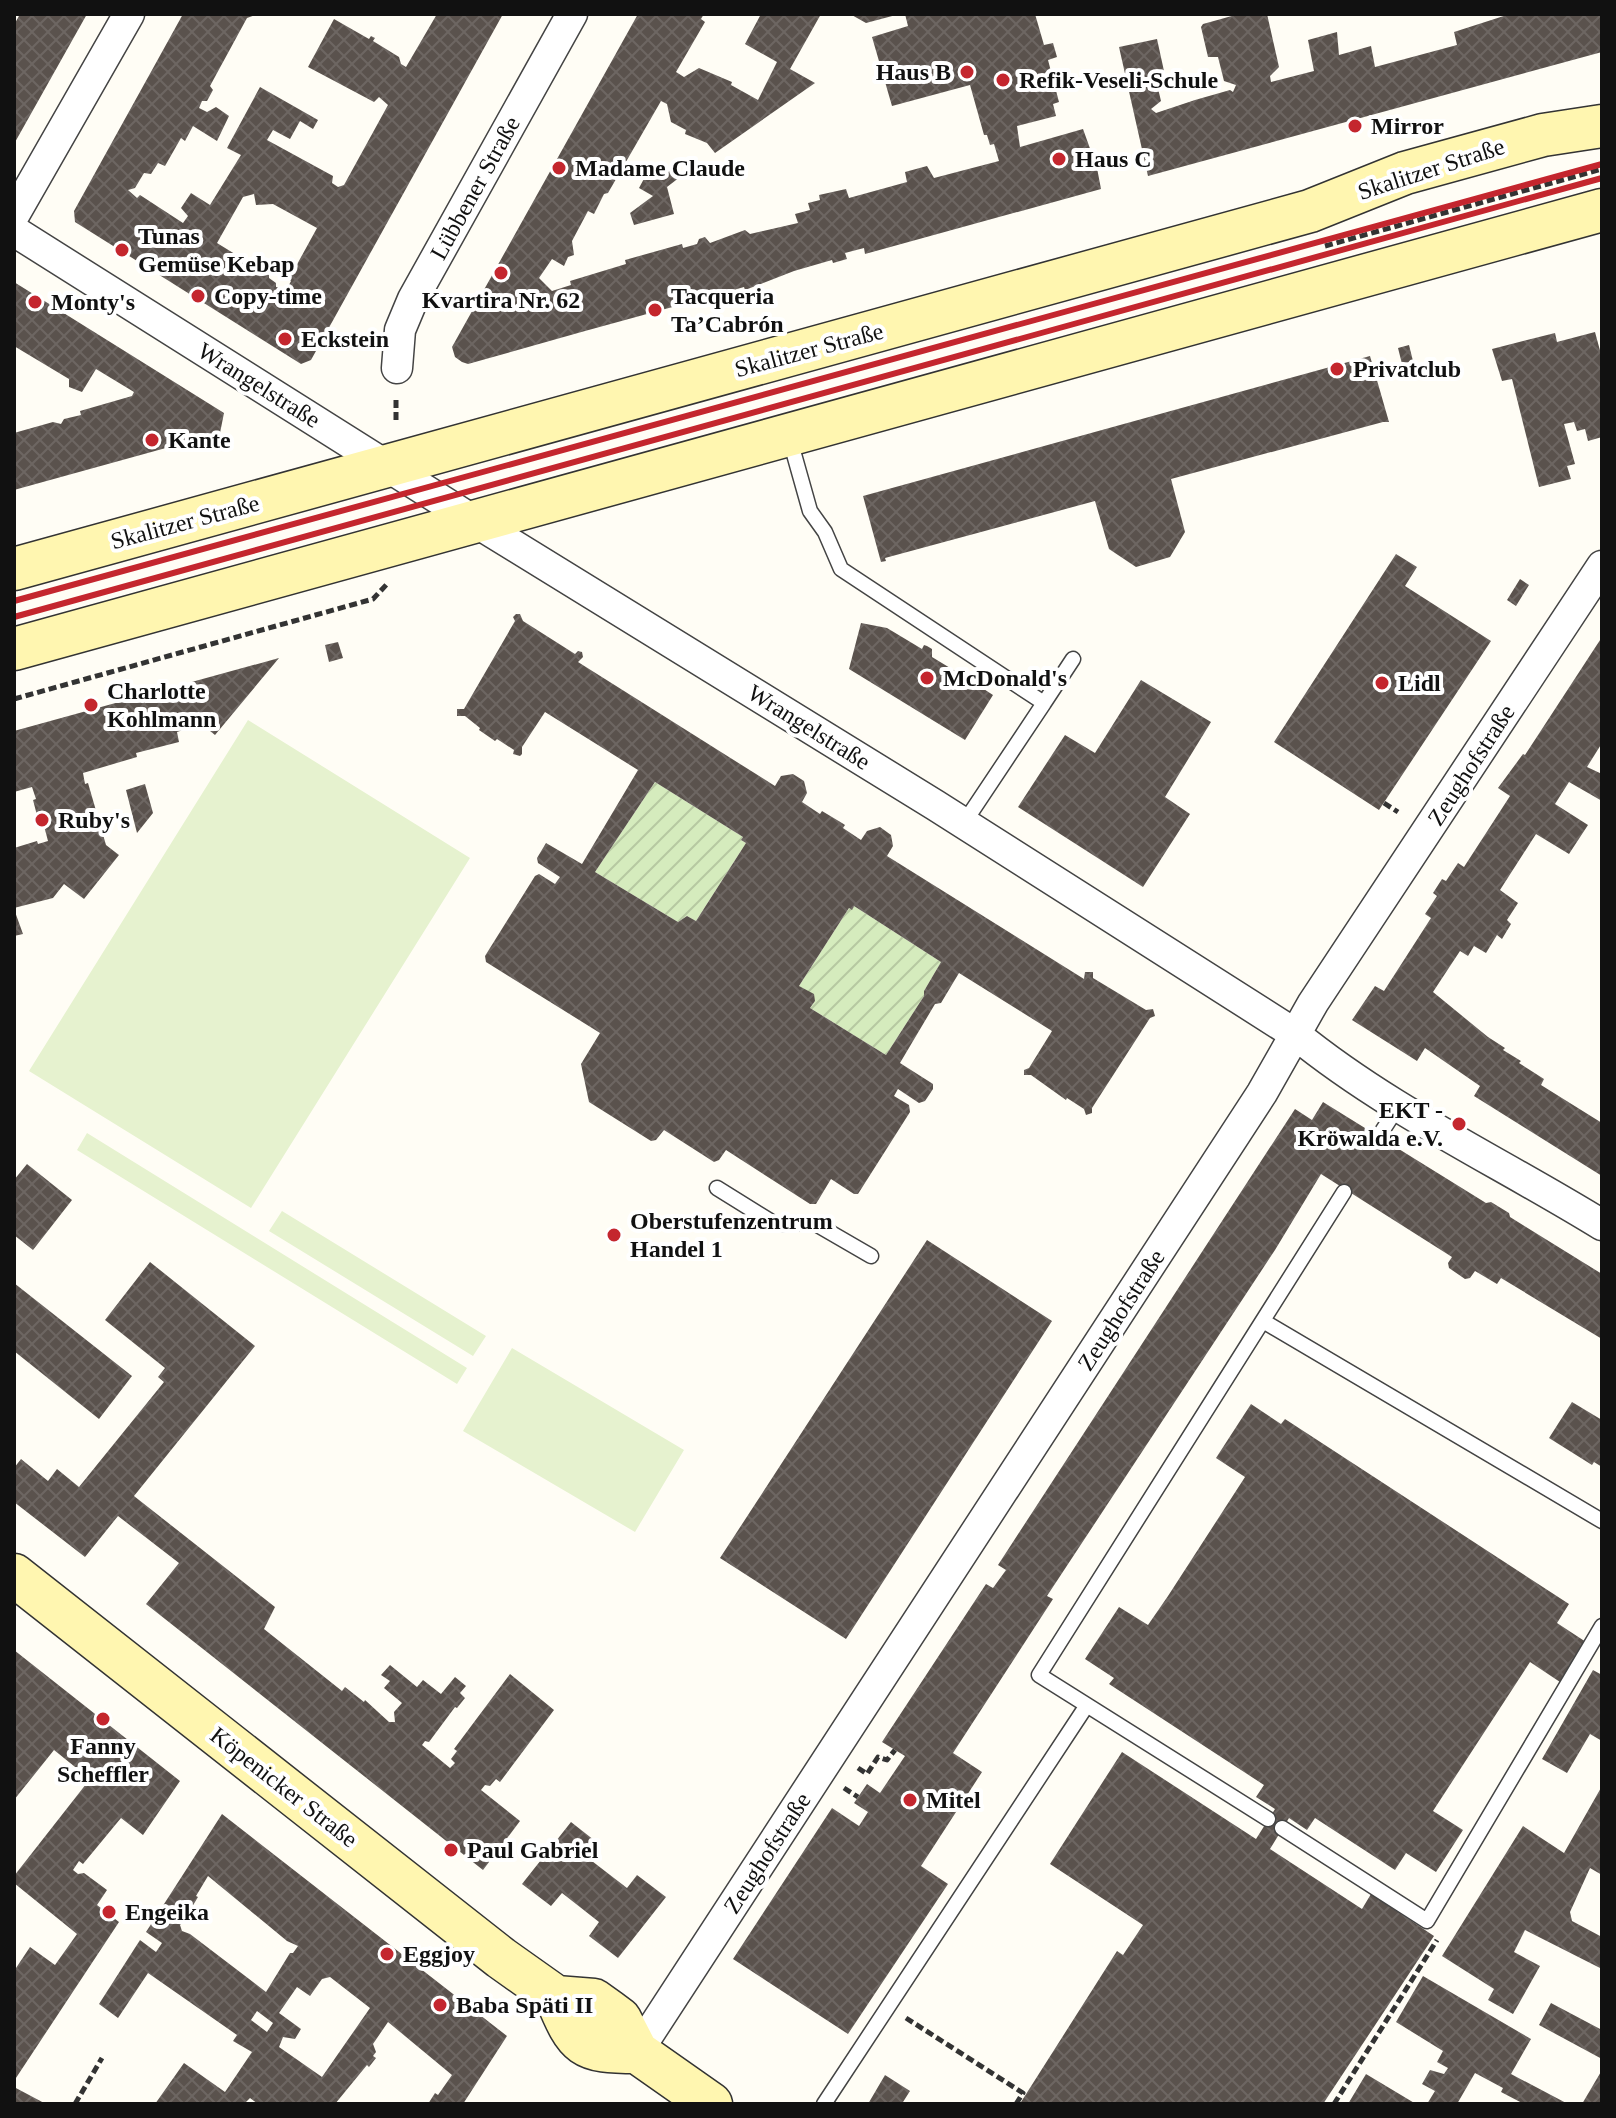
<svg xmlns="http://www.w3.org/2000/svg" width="1616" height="2118" font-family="Georgia,serif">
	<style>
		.garden { fill: url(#garden-furrows) }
		.pitch { fill: #e6f2cf }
		.building { fill: url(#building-cross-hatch); fill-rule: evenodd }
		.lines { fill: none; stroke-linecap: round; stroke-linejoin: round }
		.lane-casing { stroke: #444; stroke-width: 17 }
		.street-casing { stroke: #444; stroke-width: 33 }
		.secondary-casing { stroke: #333; stroke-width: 45 }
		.path { stroke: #333; stroke-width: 5; stroke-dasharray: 8 4; stroke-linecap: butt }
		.lane { stroke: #fff; stroke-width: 14 }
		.street { stroke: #fff; stroke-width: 30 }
		.secondary { stroke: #fff6b0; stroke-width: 42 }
		.rail { stroke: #c4262e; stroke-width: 6 }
		.poi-dot { fill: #c4262e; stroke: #fff; stroke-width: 3 }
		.labels { text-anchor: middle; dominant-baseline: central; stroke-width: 8; stroke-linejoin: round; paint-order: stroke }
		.poi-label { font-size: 24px; font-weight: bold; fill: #111; stroke: #fff; text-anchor: start }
		.street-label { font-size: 24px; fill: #111; stroke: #fff }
	</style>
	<defs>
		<pattern id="garden-furrows" width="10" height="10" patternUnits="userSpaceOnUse" patternTransform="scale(2)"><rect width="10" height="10" fill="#d5ebbd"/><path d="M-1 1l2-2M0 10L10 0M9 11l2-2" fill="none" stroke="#b6c8a1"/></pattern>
		<pattern id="building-cross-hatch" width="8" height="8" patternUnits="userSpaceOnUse" patternTransform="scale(2)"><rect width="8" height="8" fill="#5a524d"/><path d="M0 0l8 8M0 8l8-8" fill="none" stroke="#6d6662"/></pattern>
	</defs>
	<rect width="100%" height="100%" fill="#fffdf5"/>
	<path class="garden" d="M655,782L743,837L741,840L746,843L696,921L687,916L678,922L595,872Z
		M854,906L941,962L924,991V996L886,1055L810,1008L815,1001L799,986L849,908L852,909Z"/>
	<path class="pitch" d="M248,720L470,858L251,1208L29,1071Z
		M87,1133L467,1368L457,1384L77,1150Z
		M282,1211L486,1336L473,1356L269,1231Z
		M512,1348L684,1450L635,1532L463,1431Z"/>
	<path class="building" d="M20,14H87L14,144V25Z
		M183,14H258L247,18L210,86L213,90L207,101H202L199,108L207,112L216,107L229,116L217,141L193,126L185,141L181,138L165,166L158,163L151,174L144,173L135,188L128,190L137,198L140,195L183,223L188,216L181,208L191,193L210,205L241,155L227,148L260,87L318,120L313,129L300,121L290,139L273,130L267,140L333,176L332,183L338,187L344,185L388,105L379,97L374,102L308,67L334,19L369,39L371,36L375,38L373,41L399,57L401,64L406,67L437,14H503L311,360L301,364L75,222L74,211ZM254,194L256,205L273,204L317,228L289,279L291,281L287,289L276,287V283L269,278V275L217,243L243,197Z
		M638,14H704L701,19L705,22L676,72L684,77L699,68L732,82L731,85L758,100L777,62L745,44L761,14H821L790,69L815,83L715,153L707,143L685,134L686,130L671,122L667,104L661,101L608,193L604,194L594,214L588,211L572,241L574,255L568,257L564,266L552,259L539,278L552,291L571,285L570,281L626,264L625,260L682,244L683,248L697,244L699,239L705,237L710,243L745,230L750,234L798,223L795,214L810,210L808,203L820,200L819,195L846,189L849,198L907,182L905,172L927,166L934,178L999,161L994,144L990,145L987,135H984L970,85L892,106L872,37L908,26L905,14H1035L1044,45L1053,43L1057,57L1048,60L1059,102L1053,104L1056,116L1017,126L1020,147L1083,129L1097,168L1101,189L865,254L864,248L845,253L847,259L833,263L832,260L794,271L745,290L744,287L713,296L710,294L697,297L698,300L585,331L468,364L462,362L455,357L452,347Z
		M850,14H896V15L866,23Z
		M1239,14H1267L1279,67L1270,76L1271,82L1314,71L1308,40L1337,32L1339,55L1371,46L1375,67L1457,45L1454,32L1510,14H1602V52L1148,176L1119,47L1157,39L1164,71L1155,76L1161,101L1151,109L1156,113L1195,100L1230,90L1233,92L1236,85L1224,81L1218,57H1208L1201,27L1203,24Z
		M653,162L680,177L667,187L674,214L634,225L630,213L653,196L639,188Z
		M14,282L224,413L220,433L14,490V433L53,422L61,424L64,419L81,415L80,411L132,396L134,392L96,369L82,392L69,387V379L14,346Z
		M1595,332L1602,358V437L1588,441L1585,429L1577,431L1574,422L1564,424L1575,464L1567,466L1571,479L1539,487L1512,379L1502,381L1492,349L1555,333L1557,342Z
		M1409,345L1413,361L1402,364L1398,348Z
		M1370,356L1389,422H1383L1171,479L1185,532L1170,557L1136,567L1109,549L1095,501L885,558L886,561L881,562L863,496Z
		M1396,554L1417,567L1405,586L1491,641L1379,810L1274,742Z
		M1520,579L1529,585L1516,606L1507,600Z
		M516,614H520L523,621L575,654L578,651L582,652L583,657L578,662L775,786L781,776L793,774L804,781L807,793L802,802L820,814L822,811L842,823L845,825L843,828L861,840L867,831L880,827L891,835L893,846L887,856L1084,979L1085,972H1093V978L1146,1010L1153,1009L1155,1016L1150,1018L1092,1108V1113L1086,1115L1084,1109L1067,1098L1066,1100L1031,1075H1024V1070L1029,1068L1052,1031L959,973L941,1003L935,1004L900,1063L933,1084V1089L925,1101L919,1103L898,1089L894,1096L909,1105L910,1112L858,1194H854L831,1179L816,1204H810L726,1150L719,1160L714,1162L664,1130L656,1140L651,1141L589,1102L581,1064L600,1033L486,962L485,956L535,876L539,874L555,884L560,877L538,863L537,858L546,843L582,864L638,770L545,712L522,747V754L520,756L513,754L514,750L497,739L495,741L479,730L480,728L465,716H457V709H464L515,621L513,617ZM655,782L743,837L741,840L746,843L696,921L687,916L678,922L595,872ZM854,906L941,962L924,991V996L886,1055L810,1008L815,1001L814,994L799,986L849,908L852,910Z
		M861,623L887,628L922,649L924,645L927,646L932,649V657L960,674L966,670L972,676L970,680L993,695L965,740L849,669Z
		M1602,637V743L1587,767L1602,774V801L1569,782L1555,804L1588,825L1569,854L1536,834L1500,890L1518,903L1507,920L1511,924L1502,939L1497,935L1486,953L1474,946L1468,956L1460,951L1433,992L1488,1037L1505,1048L1503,1050L1521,1061L1519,1063L1544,1079L1541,1085L1602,1123V1176L1474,1096L1480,1086L1425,1048L1417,1061L1352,1020L1375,986L1384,991L1431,918L1425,914L1437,896L1433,893L1442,879L1446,881L1458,863L1464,867L1510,796L1498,788L1523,754L1525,755Z
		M338,642L343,658L329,662L325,645Z
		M279,658L215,735L199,722L185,726L186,729L177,732L179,742L136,753L137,757L83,773L85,784L88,783L106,845L119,855L84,899L64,884L53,898L14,908V848L37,841L38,844L48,841L43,822L39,823L33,800L36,799L32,787L14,792V731Z
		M1141,680L1211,722L1165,797L1190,814L1143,887L1018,807L1065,735L1095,753Z
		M145,784L153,813L137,833L126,790Z
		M14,909L23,934L14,936Z
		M1323,1102L1486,1203L1491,1202L1509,1213L1510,1217L1602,1274V1339L1501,1278L1497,1284L1475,1271L1470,1278L1465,1279L1449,1268L1448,1263L1452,1257L1321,1174L1275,1250L1047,1596L1053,1599L953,1753L982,1772L921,1866L948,1884L848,2034L733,1959L832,1808L859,1826L868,1812L854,1803L867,1784L880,1793L905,1756L882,1742L986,1584L993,1588L1006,1570L998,1565L1295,1109L1312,1120Z
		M27,1164L72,1200L33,1250L14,1235V1180Z
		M927,1240L1052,1321L846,1639L720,1558Z
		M150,1262L255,1346L134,1496L275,1607L264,1629L342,1691L345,1687L364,1702L365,1700L389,1722H395L394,1712L402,1703L384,1688L390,1681L381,1675L390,1665L417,1687L423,1680L441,1694L455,1677L466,1686L460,1693L465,1698L457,1708L455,1707L429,1742L425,1741L422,1745L450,1768L455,1763L451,1759L457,1751L454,1749L510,1674L554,1710L500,1782L496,1779L490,1786L485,1785L481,1790L520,1821L483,1870L146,1604L179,1563L118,1516L85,1557L14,1502V1468L21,1459L48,1481L57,1469L79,1487L164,1382L158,1377L165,1368L105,1320Z
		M14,1283L132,1376L99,1419L14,1351Z
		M1572,1402L1602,1420V1467L1594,1462L1592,1465L1549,1438Z
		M1251,1404L1281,1424L1285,1419L1569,1604L1557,1623L1586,1642L1560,1682L1530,1662L1433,1811L1463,1830L1436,1872L1406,1853L1395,1870L1315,1818L1307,1830L1289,1818L1270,1849L1362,1909L1371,1894L1434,1936L1323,2104H1025L1021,2102L1117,1951L1123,1955L1143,1925L1050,1864L1122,1752L1256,1839L1275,1809L1256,1797L1264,1785L1109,1684L1114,1678L1085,1659L1119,1607L1148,1625L1168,1596L1245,1477L1216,1458Z
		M14,1650L180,1781L143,1835L121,1818L83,1864L79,1861L73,1870L78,1874L84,1873L107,1890L97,1905L119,1922L14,2081V1971L30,1947L55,1965L77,1934L14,1883V1876L90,1779L54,1750L14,1800Z
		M1593,1670L1602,1675V1741L1590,1734L1567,1773L1542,1759Z
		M1602,1786V1875L1590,1868L1570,1912L1572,1921L1602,1937V1969L1525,1930L1514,1952L1540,1966L1513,2014L1488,2000L1494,1989L1442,1956L1523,1826L1564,1853Z
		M222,1814L507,2036L463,2104H428L435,2093L438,2095L452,2075L388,2022L373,2044L376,2052L373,2056L376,2058L369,2067L367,2065L335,2104H258L250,2098L246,2102L248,2104H155L184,2063L225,2092L252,2052L233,2041L237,2035L148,1973L118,2018L99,2004L140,1940L156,1952L162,1943L146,1932ZM208,1876L287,1941L298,1946L293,1953H290L266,1992L190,1934L182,1931L180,1925L194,1908L192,1907L198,1897L196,1896ZM330,1977L370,2008L322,2077L279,2047L283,2037L295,2039L301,2029L279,2013L297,1987L310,1996L322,1979ZM257,2011L273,2023L267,2032L251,2020Z
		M571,1822L599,1844L588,1858L627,1888L637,1875L666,1897L618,1958L589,1936L599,1922L562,1893L551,1906L522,1884Z
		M1423,1976L1531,2039L1511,2074L1568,2104H1524L1501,2092L1503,2088L1475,2073L1457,2104H1427L1435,2091L1422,2084L1430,2070L1444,2074L1448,2068L1437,2062L1443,2051L1396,2022Z
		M1551,2003L1602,2030V2059L1539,2025Z
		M1602,2070V2104H1582Z
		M1366,2074L1416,2104H1348Z
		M885,2075L910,2091L903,2102L907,2104H868Z
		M14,2087L46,2104H14Z"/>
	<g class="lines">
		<defs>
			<path id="lane" d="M790,440L810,511L825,532L841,569L1044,703L964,823
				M1044,703L1073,659
				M1379,1136L1399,1105
				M717,1188L775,1224L814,1223L871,1256
				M1263,1321L1602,1521
				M1268,1819L1039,1675L1344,1192
				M1282,1828L1427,1921L1602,1626
				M824,2104L1087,1705"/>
			<path id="street" d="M14,215L129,14
				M14,231L474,521L935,805L1295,1034C1388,1110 1500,1162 1602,1225
				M397,368L400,330L413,299L572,14
				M637,2052L1262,1093L1313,1003L1602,566"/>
			<path id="secondary" d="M14,569L1310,211L1405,173L1543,135L1602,126
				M14,649L1602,210
				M14,1575L501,1958L556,1997L594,2000L608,2010L620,2019L637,2052L711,2104
				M556,1997C577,2047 581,2052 637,2052"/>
		</defs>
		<use href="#lane" class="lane-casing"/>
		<use href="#street" class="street-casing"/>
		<use href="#secondary" class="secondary-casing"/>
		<path class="path" d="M1325,246L1602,169
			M396,420V397
			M14,699L373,599L388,583
			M1384,803L1398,812
			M858,1768L867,1774L878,1757L887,1760L895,1750
			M844,1788L858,1797
			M906,2018L1023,2093L1016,2104
			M75,2104L102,2058
			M1334,2104L1437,1940"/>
		<use href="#lane" class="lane"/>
		<use href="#street" class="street"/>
		<use href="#secondary" class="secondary"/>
		<path class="rail" d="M14,601L1602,164
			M14,617L1602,178"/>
	</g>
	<g class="poi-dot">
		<circle cx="967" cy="72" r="8"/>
		<circle cx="1003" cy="80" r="8"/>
		<circle cx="1355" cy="126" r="8"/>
		<circle cx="1059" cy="159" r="8"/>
		<circle cx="559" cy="168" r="8"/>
		<circle cx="122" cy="250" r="8"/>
		<circle cx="501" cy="273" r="8"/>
		<circle cx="198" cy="296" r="8"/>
		<circle cx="35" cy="302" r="8"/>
		<circle cx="655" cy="310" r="8"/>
		<circle cx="285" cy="339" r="8"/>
		<circle cx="1337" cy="369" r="8"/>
		<circle cx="152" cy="440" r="8"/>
		<circle cx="927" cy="678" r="8"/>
		<circle cx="1382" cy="683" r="8"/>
		<circle cx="91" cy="705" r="8"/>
		<circle cx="42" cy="820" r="8"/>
		<circle cx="1459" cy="1124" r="8"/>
		<circle cx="614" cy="1235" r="8"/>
		<circle cx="103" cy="1719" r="8"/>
		<circle cx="910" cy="1800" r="8"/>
		<circle cx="451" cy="1850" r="8"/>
		<circle cx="109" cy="1912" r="8"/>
		<circle cx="387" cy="1954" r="8"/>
		<circle cx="440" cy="2005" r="8"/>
	</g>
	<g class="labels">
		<g class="poi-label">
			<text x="951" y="72" text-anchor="end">Haus B</text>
			<text x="1019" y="80">Refik-Veseli-Schule</text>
			<text x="1371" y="126">Mirror</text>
			<text x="1075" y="159">Haus C</text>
			<text x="575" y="168">Madame Claude</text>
			<text x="138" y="236">Tunas<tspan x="138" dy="28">Gemüse Kebap</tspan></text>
			<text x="214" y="296">Copy-time</text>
			<text x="671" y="296">Tacqueria<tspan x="671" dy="28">Ta’Cabrón</tspan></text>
			<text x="501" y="300" text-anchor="middle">Kvartira Nr. 62</text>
			<text x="51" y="302">Monty's</text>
			<text x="301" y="339">Eckstein</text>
			<text x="1353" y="369">Privatclub</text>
			<text x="168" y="440">Kante</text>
			<text x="943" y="678">McDonald's</text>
			<text x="1398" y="683">Lidl</text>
			<text x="107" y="691">Charlotte<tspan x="107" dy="28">Kohlmann</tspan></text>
			<text x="58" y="820">Ruby's</text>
			<text x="1443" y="1110" text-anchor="end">EKT -<tspan x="1443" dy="28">Kröwalda e.V.</tspan></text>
			<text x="630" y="1221">Oberstufenzentrum<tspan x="630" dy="28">Handel 1</tspan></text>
			<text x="103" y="1746" text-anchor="middle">Fanny<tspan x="103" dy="28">Scheffler</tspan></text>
			<text x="926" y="1800">Mitel</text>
			<text x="467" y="1850">Paul Gabriel</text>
			<text x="125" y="1912">Engeika</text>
			<text x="403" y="1954">Eggjoy</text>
			<text x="456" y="2005">Baba Späti II</text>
		</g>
		<g class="street-label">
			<text transform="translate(1431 169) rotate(-18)">Skalitzer Straße</text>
			<text transform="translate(475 188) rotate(-61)">Lübbener Straße</text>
			<text transform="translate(809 350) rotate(-15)">Skalitzer Straße</text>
			<text transform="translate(259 385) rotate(32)">Wrangelstraße</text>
			<text transform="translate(185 522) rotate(-15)">Skalitzer Straße</text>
			<text transform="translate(809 727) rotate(32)">Wrangelstraße</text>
			<text transform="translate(1471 765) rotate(-57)">Zeughofstraße</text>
			<text transform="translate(1121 1310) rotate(-57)">Zeughofstraße</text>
			<text transform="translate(284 1787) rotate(38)">Köpenicker Straße</text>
			<text transform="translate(767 1853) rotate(-57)">Zeughofstraße</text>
		</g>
	</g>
	<rect width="1616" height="2118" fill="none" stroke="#111111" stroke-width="32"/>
</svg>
